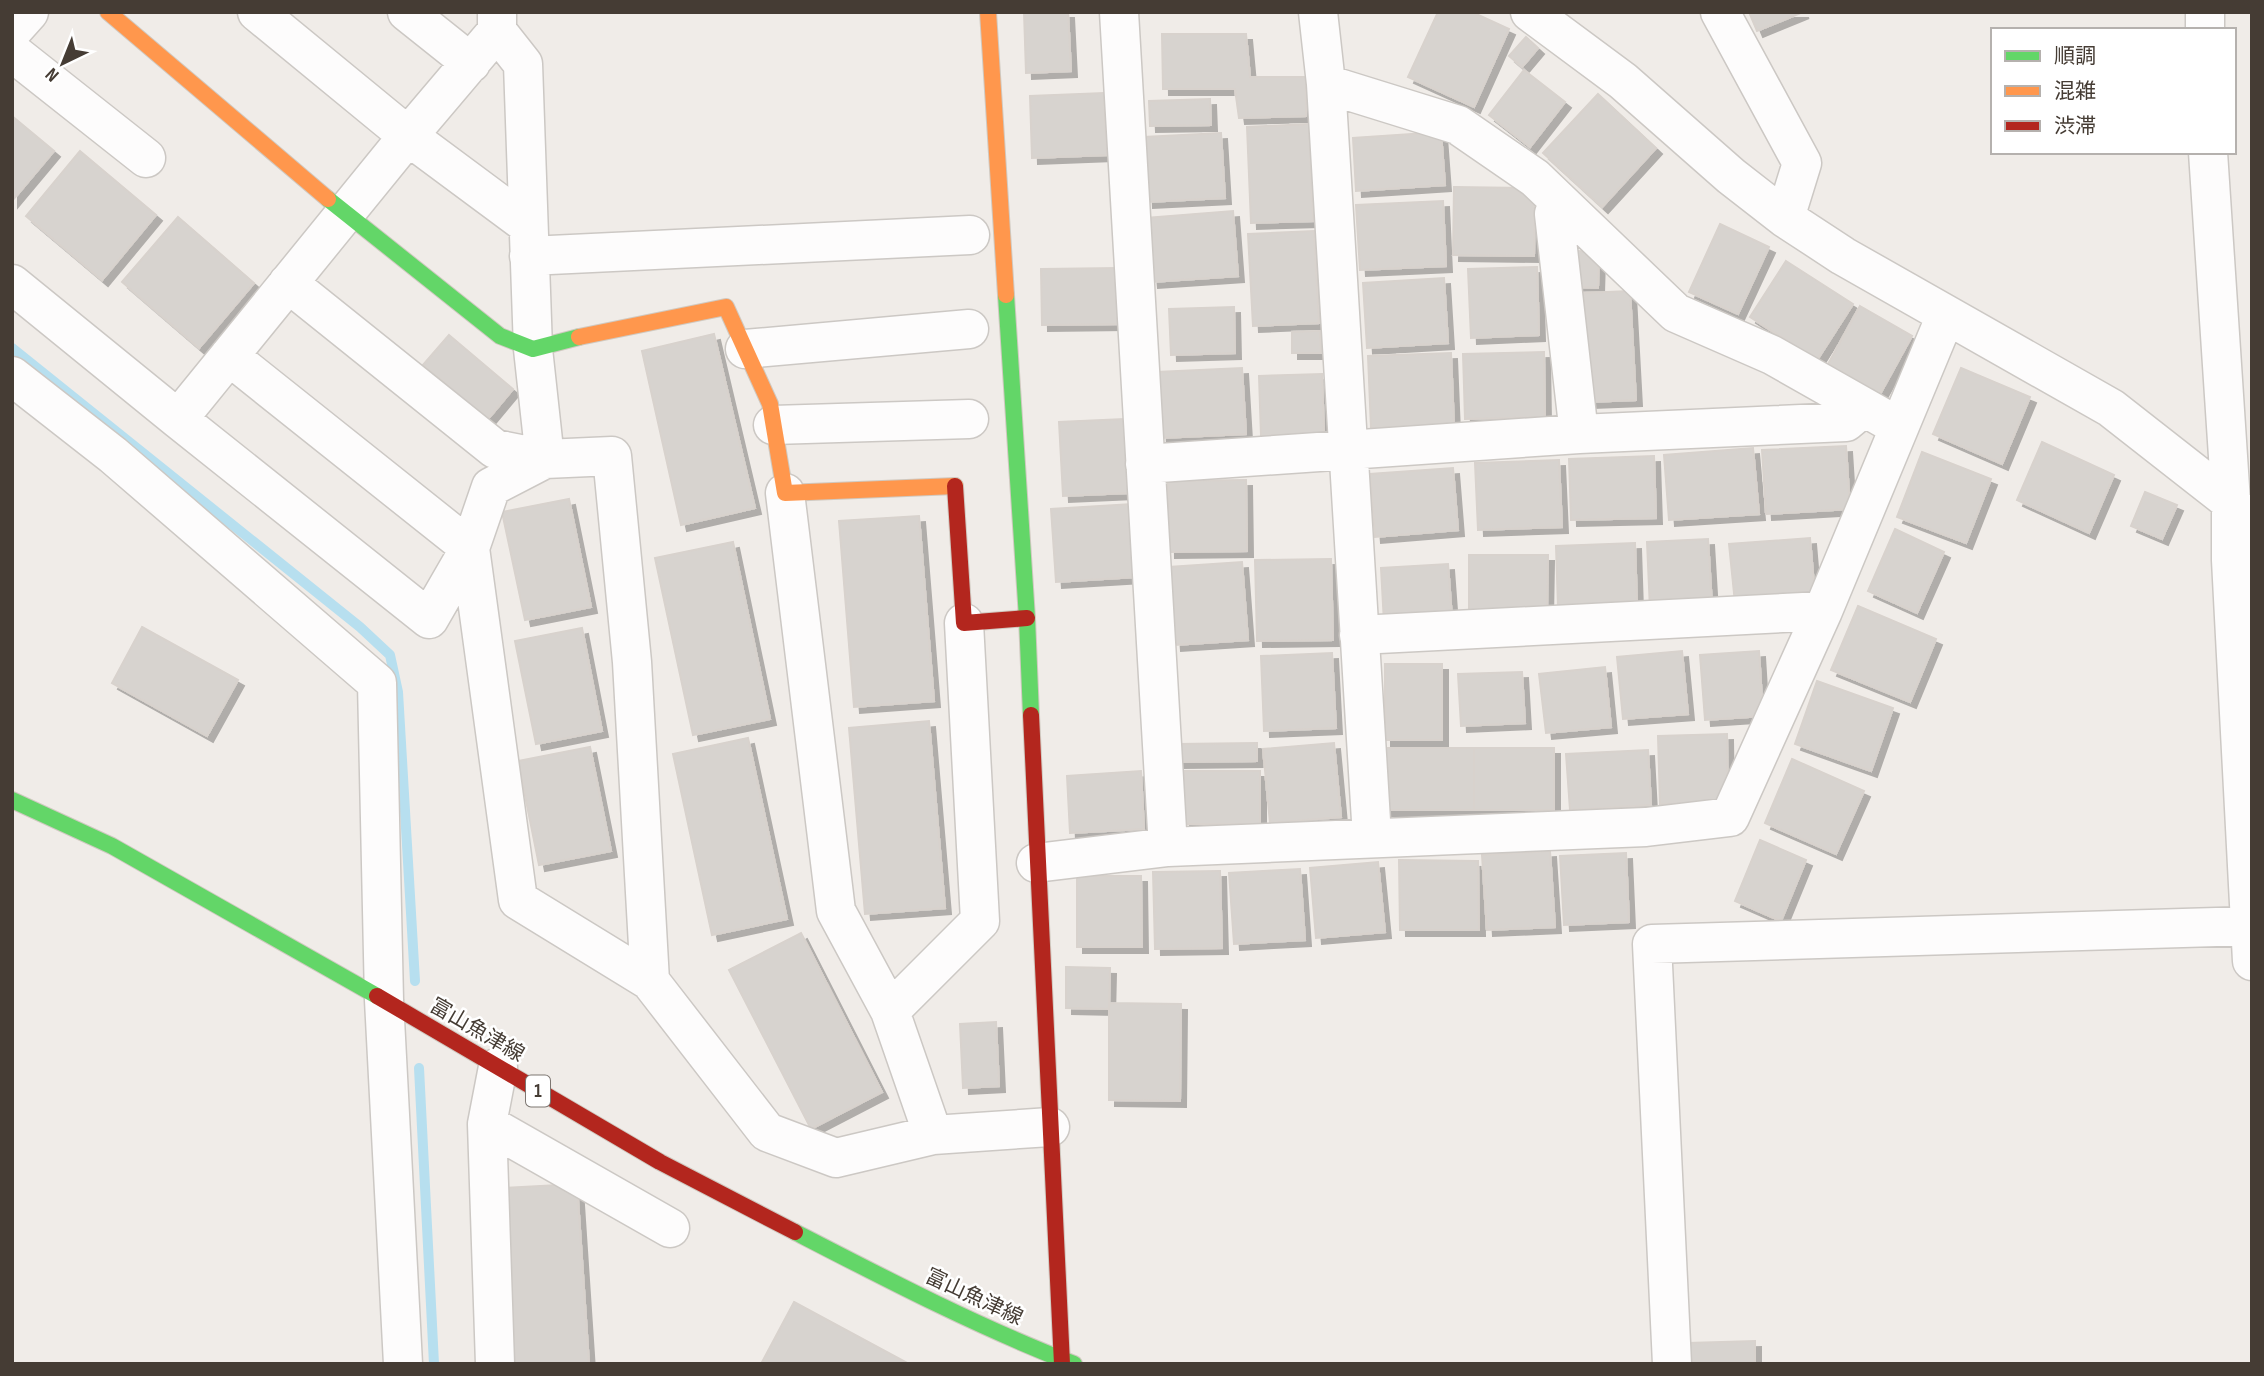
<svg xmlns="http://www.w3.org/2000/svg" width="2264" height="1376" font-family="'Sofia Sans Condensed','Noto Sans JP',sans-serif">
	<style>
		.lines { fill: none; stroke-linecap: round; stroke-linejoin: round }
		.stream { stroke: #b7dfef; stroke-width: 10 }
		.building { fill: #d7d3cf; stroke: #d8d2cd; stroke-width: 2; filter: url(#shadow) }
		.street-casing { stroke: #ccc8c4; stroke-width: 41 }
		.fast-casing { stroke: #d0c9c0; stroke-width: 18 }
		.slow-casing { stroke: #d0c9c0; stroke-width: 18 }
		.jam-casing { stroke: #d0c9c0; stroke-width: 18 }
		.street { stroke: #fdfcfc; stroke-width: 38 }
		.fast { stroke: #63d668; stroke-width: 16 }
		.slow { stroke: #ff974d; stroke-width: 16 }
		.jam { stroke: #b3261e; stroke-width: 16 }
		.labels { text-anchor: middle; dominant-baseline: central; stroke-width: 5; stroke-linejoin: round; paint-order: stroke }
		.shield { fill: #fff; stroke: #7d7671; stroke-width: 2 }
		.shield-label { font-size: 19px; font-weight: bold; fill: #453c34 }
		.street-label { font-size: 21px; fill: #453c34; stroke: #fff }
	</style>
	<defs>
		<filter id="shadow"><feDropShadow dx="6" dy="6" stdDeviation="0" flood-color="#0004"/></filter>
	</defs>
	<rect width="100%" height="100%" fill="#f0ece8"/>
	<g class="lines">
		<path class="stream" d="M12,348L360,627L390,655L398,692L415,981
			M419,1068L434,1364"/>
	</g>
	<path class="building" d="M1024,12H1068L1071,71L1026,73Z
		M1438,12H1472L1509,29L1474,107L1408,77Z
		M1749,12H1803L1757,31Z
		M1162,34H1246L1250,77H1306V116L1239,118L1235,89H1163Z
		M1526,37L1538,48L1522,67L1509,56Z
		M1524,70L1565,102L1530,147L1489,115Z
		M1104,93L1107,155L1032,158L1030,96Z
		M1598,94L1656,148L1602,207L1543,153Z
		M1210,99L1211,125L1150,126L1149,101Z
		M12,116L54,151L12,201Z
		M1309,124L1313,221L1251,223L1247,127Z
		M1441,132L1445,185L1356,191L1353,138Z
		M1221,133L1225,198L1147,202L1144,137Z
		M80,151L156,215L102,280L26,216Z
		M1454,187L1535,188L1534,256L1453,255Z
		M1443,201L1446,266L1360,270L1356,205Z
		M1233,211L1238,276L1152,282L1146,218Z
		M178,217L254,283L199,348L122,282Z
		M1720,224L1769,247L1738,314L1689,292Z
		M1314,231L1319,323L1253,326L1248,234Z
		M1576,251L1599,252L1598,288L1574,287Z
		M1786,261L1853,304L1817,360L1750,317Z
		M1537,267L1539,335L1471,338L1468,269Z
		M1119,268L1120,324L1042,325L1041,269Z
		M1444,278L1448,343L1367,348L1363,283Z
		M1630,291L1636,400L1588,402L1583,293Z
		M1860,306L1912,336L1880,394L1828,364Z
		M1234,307L1235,353L1171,355L1169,309Z
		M1320,331L1321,353H1292V332Z
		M714,334L755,508L681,525L642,351Z
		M449,335L513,389L488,419L423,365Z
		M1544,352L1545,417L1465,419L1463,354Z
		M1451,353L1454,426L1371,428L1368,356Z
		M1242,368L1246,434L1161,438L1157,372Z
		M1961,368L2030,397L2002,464L1933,434Z
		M1322,374L1324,433L1261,436L1259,376Z
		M1124,419L1128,493L1063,496L1059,422Z
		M2042,442L2114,475L2089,533L2017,500Z
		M1846,446L1850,509L1766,514L1762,450Z
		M1753,448L1759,514L1669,520L1664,455Z
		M1922,452L1991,479L1966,543L1897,517Z
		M1654,456L1656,518L1571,520L1569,459Z
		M1559,460L1562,527L1478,530L1475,463Z
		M1453,468L1458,530L1375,537L1370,474Z
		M1246,480L1247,551L1169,552L1168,481Z
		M2145,492L2177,505L2162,539L2131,526Z
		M569,499L591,607L525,620L502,512Z
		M1132,504L1136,577L1056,582L1051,509Z
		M919,516L934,701L854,707L839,521Z
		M1895,529L1944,552L1917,613L1868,591Z
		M1810,538L1815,597L1735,603L1729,544Z
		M1708,539L1712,605L1650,609L1647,542Z
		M733,542L770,719L693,735L655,558Z
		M1635,543L1637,604L1558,607L1556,546Z
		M1469,555H1548L1547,612L1469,611Z
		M1331,559L1333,640L1257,641L1255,560Z
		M1242,562L1248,640L1175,645L1169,567Z
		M1448,564L1452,618L1384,623L1381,568Z
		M1858,606L1936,639L1910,702L1831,670Z
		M142,627L238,680L207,736L112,683Z
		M582,628L602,731L536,744L515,641Z
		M1682,651L1688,714L1623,719L1617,657Z
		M1759,651L1763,716L1705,720L1700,655Z
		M1332,653L1336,728L1264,731L1261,656Z
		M1385,664H1442V740H1385Z
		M1605,667L1611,727L1546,733L1539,674Z
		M1522,672L1525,723L1461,726L1458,674Z
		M1817,681L1893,708L1871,771L1795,744Z
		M929,721L945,908L865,914L849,728Z
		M1727,734L1728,803L1660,804L1658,736Z
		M748,738L787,919L712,935L673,754Z
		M1257,743V761L1177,762L1176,744Z
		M1334,743L1341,817L1270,823L1263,749Z
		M590,747L611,851L539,865L518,761Z
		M1382,748H1474V810H1382Z
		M1474,748H1554V810H1474Z
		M1648,750L1651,805L1570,810L1566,754Z
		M1792,759L1864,791L1836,854L1765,823Z
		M1141,771L1144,829L1070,833L1067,776Z
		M1184,771H1260V824H1184Z
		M1760,840L1806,860L1781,921L1735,901Z
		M1550,851L1555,927L1487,930L1482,855Z
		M1626,853L1629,922L1564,925L1560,856Z
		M1399,860L1478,861L1479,930H1400Z
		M1378,862L1385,932L1316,938L1310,868Z
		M1300,869L1305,940L1234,944L1229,873Z
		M1220,871L1222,948L1155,949L1153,872Z
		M1077,876H1141L1142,947H1077Z
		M801,933L882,1092L811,1129L729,970Z
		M1066,967L1110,968L1109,1009L1066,1008Z
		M1109,1003L1181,1004L1180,1101L1109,1100Z
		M996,1022L999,1086L963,1088L960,1024Z
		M577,1184L589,1364H515L504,1188Z
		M794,1302L909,1364H761Z
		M1755,1341V1364H1688V1343Z"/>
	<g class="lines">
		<defs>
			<path id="street" d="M257,12L408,136L528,225
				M407,12L471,63
				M497,12V31L523,64L533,349L545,459
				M1119,12L1168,847
				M1318,12L1326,84L1372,837
				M1530,12L1623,81L1731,176L1785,218L1843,256L2111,408L2231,502L2252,526
				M1720,12L1802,163L1785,218
				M2205,12V30
				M12,31L29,12
				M12,52L146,158
				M1326,84L1458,125L1535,178L1676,313L1772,355L1885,419
				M2208,152L2231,502V560L2252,961
				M1561,204L1554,214L1579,434
				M529,256L970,235
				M288,283L495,449L545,459L612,456L632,662L650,981L767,1132L836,1158L933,1135
				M12,284L178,419L429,619L470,548L491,487L545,459
				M745,349L969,329
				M229,356L470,548L518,900L650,981
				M12,376L113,455L377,683L384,1000L403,1364
				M178,419L408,136L497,31
				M773,425L969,419
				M1145,464L1579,434L1846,422L1864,407
				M785,493L836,911L890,1011
				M964,623L980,921L890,1011L933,1135L1050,1127
				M1359,635L1823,611
				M1036,863L1168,847L1646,827L1730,817L1823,611L1946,315
				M487,1124L498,1067
				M495,1364L487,1124L670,1228
				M1672,1364L1652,944L2250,926"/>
			<path id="fast" d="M328,199L500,336L533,349L579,337
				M1006,295L1027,618L1031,715
				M12,800L112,846L377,996
				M795,1232C886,1279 978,1327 1074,1364"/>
			<path id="slow" d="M108,12L328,199
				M988,12L1006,295
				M579,337L726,307L770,404L785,493L955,486"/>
			<path id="jam" d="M955,486L964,623L1027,618
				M1031,715L1062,1364
				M377,996L660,1162L795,1232"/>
		</defs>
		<use href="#street" class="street-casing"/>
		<use href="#fast" class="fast-casing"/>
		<use href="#slow" class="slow-casing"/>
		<use href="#jam" class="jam-casing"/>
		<use href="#street" class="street"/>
		<use href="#fast" class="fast"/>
		<use href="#slow" class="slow"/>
		<use href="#jam" class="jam"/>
	</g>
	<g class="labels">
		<rect class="shield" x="526" y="1075.5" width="24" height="31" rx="5"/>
		<g class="shield-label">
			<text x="538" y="1091">1</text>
		</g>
		<g class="street-label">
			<text transform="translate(477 1030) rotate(30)">富山魚津線</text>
			<text transform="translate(974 1297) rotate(25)">富山魚津線</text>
		</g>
	</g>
	<rect width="2264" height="1376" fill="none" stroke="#453c34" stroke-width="28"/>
	<rect x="1991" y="28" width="245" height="126" fill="#ffffff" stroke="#b5b1ae" stroke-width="2"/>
	<rect x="2005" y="51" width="35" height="10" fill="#63d668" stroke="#b5b1ae" stroke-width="2"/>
	<text x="2054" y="63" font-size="21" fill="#453c34">順調</text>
	<rect x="2005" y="86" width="35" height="10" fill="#ff974d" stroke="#b5b1ae" stroke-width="2"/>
	<text x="2054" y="98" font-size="21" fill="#453c34">混雑</text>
	<rect x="2005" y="121" width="35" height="10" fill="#b3261e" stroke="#b5b1ae" stroke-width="2"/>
	<text x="2054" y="133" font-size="21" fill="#453c34">渋滞</text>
	<g transform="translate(63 63) rotate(223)" stroke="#ffffff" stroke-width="5" paint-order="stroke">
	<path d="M0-5L12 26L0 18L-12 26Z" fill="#453c34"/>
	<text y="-10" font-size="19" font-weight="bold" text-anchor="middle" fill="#453c34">N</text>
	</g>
</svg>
